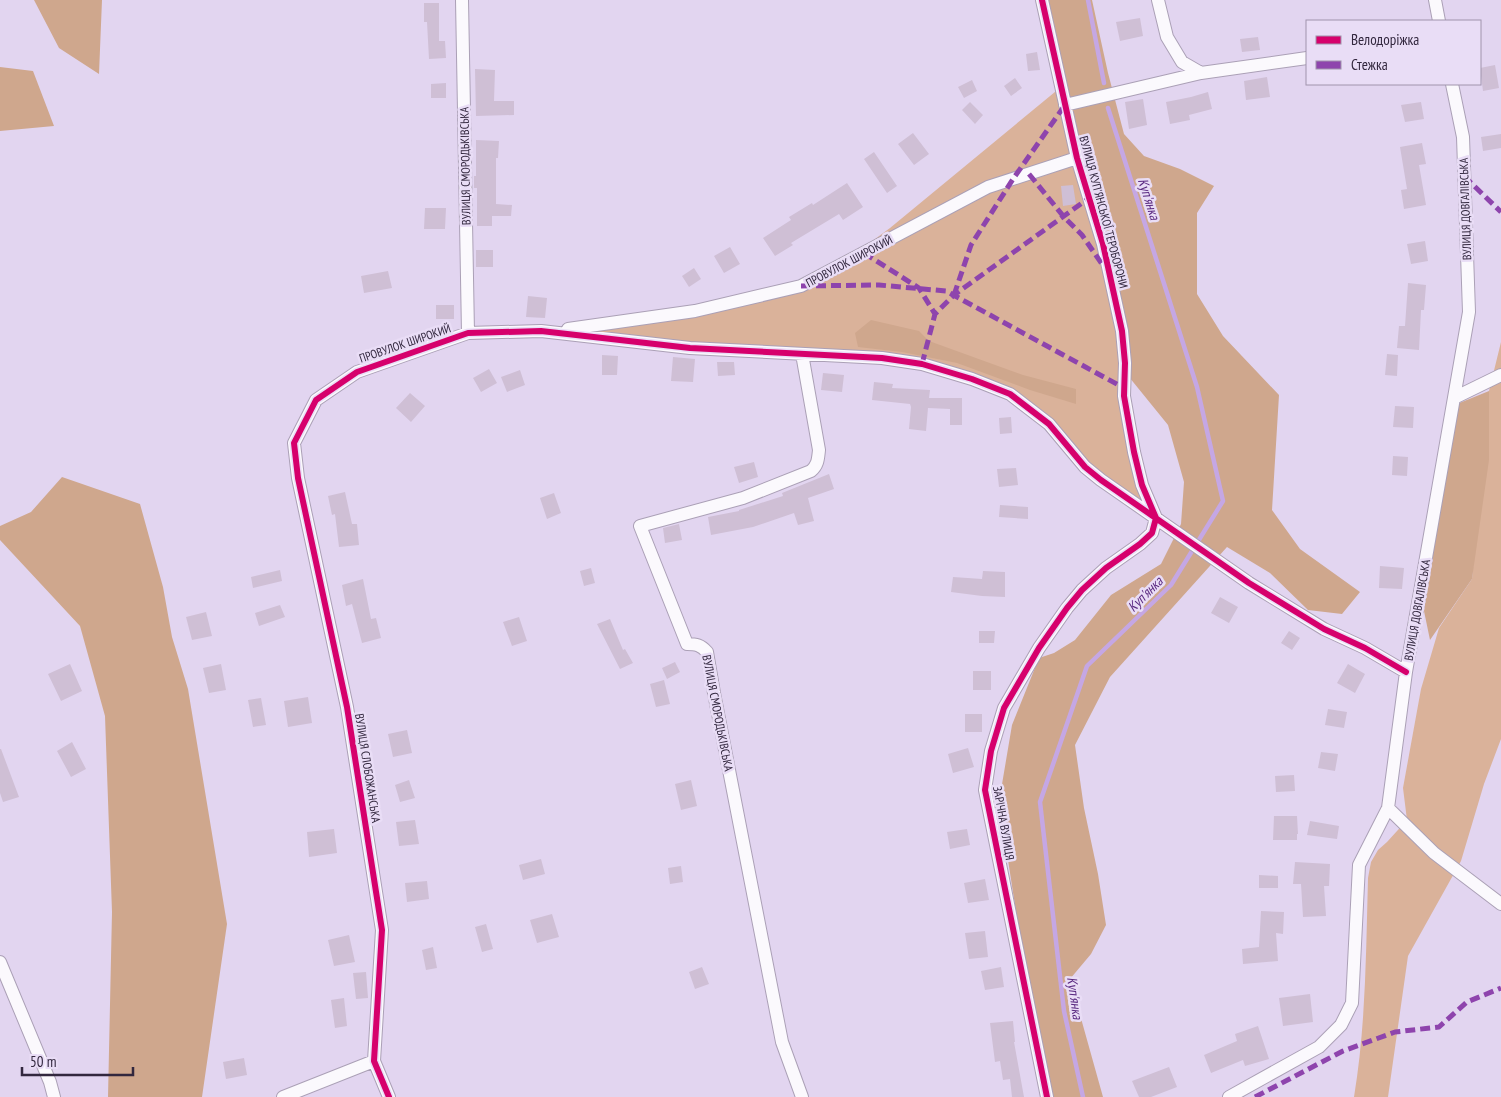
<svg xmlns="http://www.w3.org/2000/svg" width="1501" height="1097" font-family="'PT Sans Narrow',sans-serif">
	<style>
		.green { fill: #dab29a }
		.forest { fill: #cfa78d }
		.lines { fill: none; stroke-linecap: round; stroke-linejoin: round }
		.stream { stroke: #c5a7e4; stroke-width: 4.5 }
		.building { fill: #cfbfd5 }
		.street-casing { stroke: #aba0b6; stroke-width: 14 }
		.street { stroke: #fbf9fd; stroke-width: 12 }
		.quiet { stroke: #8e44ad; stroke-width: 5; stroke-dasharray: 10 5; stroke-linecap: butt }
		.cycleway-casing { stroke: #e9ddf6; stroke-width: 9 }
		.cycleway { stroke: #d6006c; stroke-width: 6 }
		.labels { text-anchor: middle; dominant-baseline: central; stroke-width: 5; stroke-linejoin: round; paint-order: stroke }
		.street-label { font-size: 12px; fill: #32273e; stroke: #e9ddf6 }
		.water-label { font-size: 14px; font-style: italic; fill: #5a2981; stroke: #e9ddf6 }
	</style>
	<rect width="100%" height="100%" fill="#e2d5f0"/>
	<path class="green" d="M1061,87L1104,250L1128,421L1156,518L1101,480L1029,408L922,364L549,332L793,288L837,267L890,228Z
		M1501,342V739L1484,784L1461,861L1408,956L1388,1097H1354C1366,1025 1366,951 1368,878L1371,862L1378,850L1387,842L1407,820L1403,788L1421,689L1439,628L1472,579L1489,391Z"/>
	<path class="forest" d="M34,0H102L99,74L59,48Z
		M1042,0H1092L1108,73L1124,134L1144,156L1180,169L1214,186L1197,213V294L1223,336L1279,395L1272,510L1300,549L1360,592L1342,614L1308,610L1270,573L1227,547L1110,677L1075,745L1084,808L1098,874L1106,925L1091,954L1070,979L1103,1097H1048L1019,931L999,802L1012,725L1039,658L1054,653L1075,640L1111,595L1161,564L1181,524L1184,482L1168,425L1125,372L1129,344Z
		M0,67L33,71L54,126L0,131Z
		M871,320L919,331L929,341L1023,375L1076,389V404L1030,390L957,363L902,352L858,347L855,333Z
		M1489,391V460L1472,579L1430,640L1424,611L1431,553L1457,404Z
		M62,477L140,504L163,587L172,637L188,689L227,924L202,1097H108L112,912L105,716L80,626L0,540V526L31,512Z"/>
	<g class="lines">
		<path class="stream" d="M1088,0L1104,83
			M1083,1097L1064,1011L1040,802L1087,666L1171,585L1223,501L1197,387L1108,108"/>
	</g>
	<path class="building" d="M424,3H439V41H445L446,58L429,59L427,22H424Z
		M1140,18L1143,36L1120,41L1116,22Z
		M1258,37L1260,50L1242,52L1240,39Z
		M1037,52L1040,70L1028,71L1026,54Z
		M1495,65L1499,88L1483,91L1480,68Z
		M475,69L495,70L494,101H514V115L476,116Z
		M1267,77L1270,97L1246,100L1244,81Z
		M1015,78L1022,88L1011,96L1004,86Z
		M972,80L977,91L964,98L958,87Z
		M446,83V98H431V84Z
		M1208,92L1212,109L1189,115L1190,120L1170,124L1166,102L1191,97Z
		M1143,99L1147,125L1129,129L1125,102Z
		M970,102L983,115L975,124L962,110Z
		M1421,102L1424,119L1405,122L1401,105Z
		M913,133L929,154L914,165L898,144Z
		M1501,134V148L1483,151L1481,137Z
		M476,140L499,141L498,158H496V204L512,205L511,216H492V226H477V188H474V176H476Z
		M1422,143L1426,164L1419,165L1426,205L1404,209L1401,190L1407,189L1400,147Z
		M874,152L897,186L887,193L864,159Z
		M847,183L863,207L843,220L839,214L791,243L793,245L775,256L763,238L791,220L789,217L812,203L813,205Z
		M1073,185L1076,204L1063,206L1061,186Z
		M425,208H446L445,229H424Z
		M1425,241L1428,261L1411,264L1407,244Z
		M730,247L740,264L724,273L714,256Z
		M476,250H493V267H476Z
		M694,268L701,279L689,287L682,276Z
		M388,271L392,288L364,293L361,276Z
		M1408,283L1426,285L1424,310H1421L1419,350L1397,348L1399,326H1405Z
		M528,296L547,298L545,318L526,317Z
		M436,305H454V319H436Z
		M1387,354L1398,355L1397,376L1385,375Z
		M602,355L618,356L617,375H602Z
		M673,357L695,359L693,382L671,381Z
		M717,362H734L735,375L718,376Z
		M489,369L497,383L481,392L473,378Z
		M520,370L525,385L507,392L501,377Z
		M823,373L844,375L842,392L821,390Z
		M874,382L893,384L892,388L930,390L929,398H962V425H950V409L928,408L926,431L909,429L911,407L910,404L872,400Z
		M410,393L425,406L411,422L396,408Z
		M1395,406L1414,407L1413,428L1393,427Z
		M1011,417L1012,433L1000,434L999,418Z
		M1393,456L1408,457L1407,476L1392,475Z
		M754,462L758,477L739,483L734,467Z
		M1016,468L1018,485L999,487L997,469Z
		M829,474L834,489L808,498L814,521L798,525L794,513L753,527L711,535L708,517L739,511V510L783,496L782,493Z
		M345,492L352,524H357L359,545L339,547L335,514L332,515L328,496Z
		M554,493L561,513L547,519L540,498Z
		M1000,505L1028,507V519L999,517Z
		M679,524L682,540L665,543L663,528Z
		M1380,566L1404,568L1402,589L1379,588Z
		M591,568L595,583L584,586L580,571Z
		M280,570L282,581L253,588L251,577Z
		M983,571L1005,572V597L982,596L951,592L953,577L982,579Z
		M363,579L371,619L376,618L381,638L362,643L352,604L346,606L342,585Z
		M1220,597L1238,607L1229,623L1211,613Z
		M280,605L285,617L259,626L255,613Z
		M206,612L212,636L192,640L186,617Z
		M519,617L527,641L512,646L503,622Z
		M610,619L623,650L625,649L633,663L620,669L597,624Z
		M979,631H995L994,643H979Z
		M1289,631L1300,638L1292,650L1281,643Z
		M675,662L680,672L667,679L662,668Z
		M70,664L82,691L61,701L48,674Z
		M221,664L226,690L209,693L203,668Z
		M1348,664L1365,674L1355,693L1337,683Z
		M973,671H991V690H973Z
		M664,680L670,704L656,707L650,684Z
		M308,697L312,723L288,727L284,701Z
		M261,698L266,725L253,727L248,700Z
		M1328,709L1347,712L1344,728L1325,725Z
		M965,714H982V732H965Z
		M407,730L412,753L393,757L388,734Z
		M72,742L86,769L71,777L57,751Z
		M968,748L974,767L953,773L948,754Z
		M0,749H1L19,797L3,802L0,793Z
		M1321,752L1338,754L1335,771L1318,768Z
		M1294,775L1295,791L1276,792L1275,776Z
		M409,780L415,798L400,802L395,785Z
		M691,780L697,806L681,810L675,784Z
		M1274,816H1297L1298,834H1297V840H1273Z
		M415,820L419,844L399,846L396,822Z
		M1310,821L1339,826L1337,839L1307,835Z
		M334,829L337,853L309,857L307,832Z
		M967,829L970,845L950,849L947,832Z
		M541,859L545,874L523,880L519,865Z
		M1295,862L1330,864L1329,886H1324L1326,916L1303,917L1301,884H1293Z
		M681,866L683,882L670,884L668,868Z
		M1259,875L1278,876V888H1259Z
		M985,879L989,900L968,903L964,883Z
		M427,881L429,899L407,902L405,883Z
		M1261,911L1284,912L1283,934L1276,933L1278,961L1243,964L1242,949L1259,947Z
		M552,914L559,937L537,943L530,920Z
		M486,924L493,949L482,952L475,927Z
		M985,931L988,957L969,959L965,933Z
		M349,935L355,962L334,966L328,940Z
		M433,947L437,968L426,970L422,950Z
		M702,967L709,984L695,989L689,972Z
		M1001,967L1004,987L985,990L981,971Z
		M366,972L368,998L356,999L353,973Z
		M1310,994L1313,1022L1283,1026L1279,998Z
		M344,998L347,1026L335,1028L331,1000Z
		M1013,1021L1015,1042H1014L1024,1097H1012L1010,1079L1003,1080L1000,1061L995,1062L990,1023Z
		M1258,1026L1269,1059L1245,1066L1243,1060L1211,1073L1204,1055L1237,1041L1235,1034Z
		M244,1058L247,1075L226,1079L223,1062Z
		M1169,1067L1177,1087L1151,1097H1139L1132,1081Z"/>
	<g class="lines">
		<defs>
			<path id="street" d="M462,0L468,333
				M1042,0L1077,158L1103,244L1122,331L1125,363L1124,396L1134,452L1142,485L1156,518L1152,533L1140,544L1106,568L1082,590L1067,608L1039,648L1004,708L991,751L985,790L1047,1097
				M1158,0L1167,37L1182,62L1201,73L1307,58
				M1435,0L1439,21
				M1065,105L1201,73
				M568,329L695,311L801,286L988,187L1077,158
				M802,354L819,450C818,459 818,465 811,471L743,498L640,526L687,644C696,644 701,645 707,652L714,693L782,1042L802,1097
				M1454,398L1501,375
				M1388,808L1434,853L1501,904
				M0,962L50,1082L54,1097
				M283,1097L374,1061
				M389,1097L374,1061L382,930L347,707L298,478L294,443L316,400L357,372L468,333L541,331L690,348L882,358L922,364L972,379L1010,394L1049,424L1085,467L1101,480L1249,583L1324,629L1365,648L1406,672
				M1229,1097L1319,1047L1341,1025L1352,1003L1359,865L1388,808L1406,672L1469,312L1463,137L1452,84"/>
		</defs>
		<use href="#street" class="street-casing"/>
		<use href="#street" class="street"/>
		<path class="quiet" d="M1029,174L1064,217L1082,235L1104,267
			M1464,176L1501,212
			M864,253L919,288L935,314
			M801,286L879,285L946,291L1124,388
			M954,295L971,245L1013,179L1065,105
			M922,364L935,314L954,295L1089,198
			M1255,1097L1343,1051L1395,1032L1439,1027L1467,1002L1501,988"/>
		<defs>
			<path id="cycleway" d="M1042,0L1077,158L1103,244L1122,331L1125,363L1124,396L1134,452L1142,485L1156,518L1152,533L1140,544L1106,568L1082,590L1067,608L1039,648L1004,708L991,751L985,790L1047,1097
				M389,1097L374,1061L382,930L347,707L298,478L294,443L316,400L357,372L468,333L541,331L690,348L882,358L922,364L972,379L1010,394L1049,424L1085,467L1101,480L1249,583L1324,629L1365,648L1406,672"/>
		</defs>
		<use href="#cycleway" class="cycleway-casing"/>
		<use href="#cycleway" class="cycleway"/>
	</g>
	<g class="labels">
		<g class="street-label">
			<text transform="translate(465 166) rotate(-91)">ВУЛИЦЯ СМОРОДЬКІВСЬКА</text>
			<text transform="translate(1465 209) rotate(-92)">ВУЛИЦЯ ДОВГАЛІВСЬКА</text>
			<text transform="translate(1104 212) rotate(75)">ВУЛИЦЯ КУП'ЯНСЬКОЇ ТЕРОБОРОНИ</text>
			<text transform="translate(849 261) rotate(-28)">ПРОВУЛОК ШИРОКИЙ</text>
			<text transform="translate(405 343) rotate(-19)">ПРОВУЛОК ШИРОКИЙ</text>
			<text transform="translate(1417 610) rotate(-80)">ВУЛИЦЯ ДОВГАЛІВСЬКА</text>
			<text transform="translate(718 713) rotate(79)">ВУЛИЦЯ СМОРОДЬКІВСЬКА</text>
			<text transform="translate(368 768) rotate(81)">ВУЛИЦЯ СЛОБОЖАНСЬКА</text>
			<text transform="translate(1004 823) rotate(80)">ЗАРІЧНА ВУЛИЦЯ</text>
		</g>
		<g class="water-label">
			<text transform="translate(1149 199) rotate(72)">Куп'янка</text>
			<text transform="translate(1145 594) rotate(-45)">Куп'янка</text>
			<text transform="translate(1075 998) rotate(82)">Куп'янка</text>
		</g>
	</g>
	<rect x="1306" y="20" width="175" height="65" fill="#e9ddf6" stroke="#a094ac"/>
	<rect x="1316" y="36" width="25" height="8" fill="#d6006c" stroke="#a094ac"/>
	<text x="1351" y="45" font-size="15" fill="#32273e">Велодоріжка</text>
	<rect x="1316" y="61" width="25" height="8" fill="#8e44ad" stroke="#a094ac"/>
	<text x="1351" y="70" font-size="15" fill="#32273e">Стежка</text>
	<path d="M22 1067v8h111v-8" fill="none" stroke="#32273e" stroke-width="2.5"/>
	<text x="30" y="1067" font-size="15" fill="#32273e" stroke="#e9ddf6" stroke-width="4" paint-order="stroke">50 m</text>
</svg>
